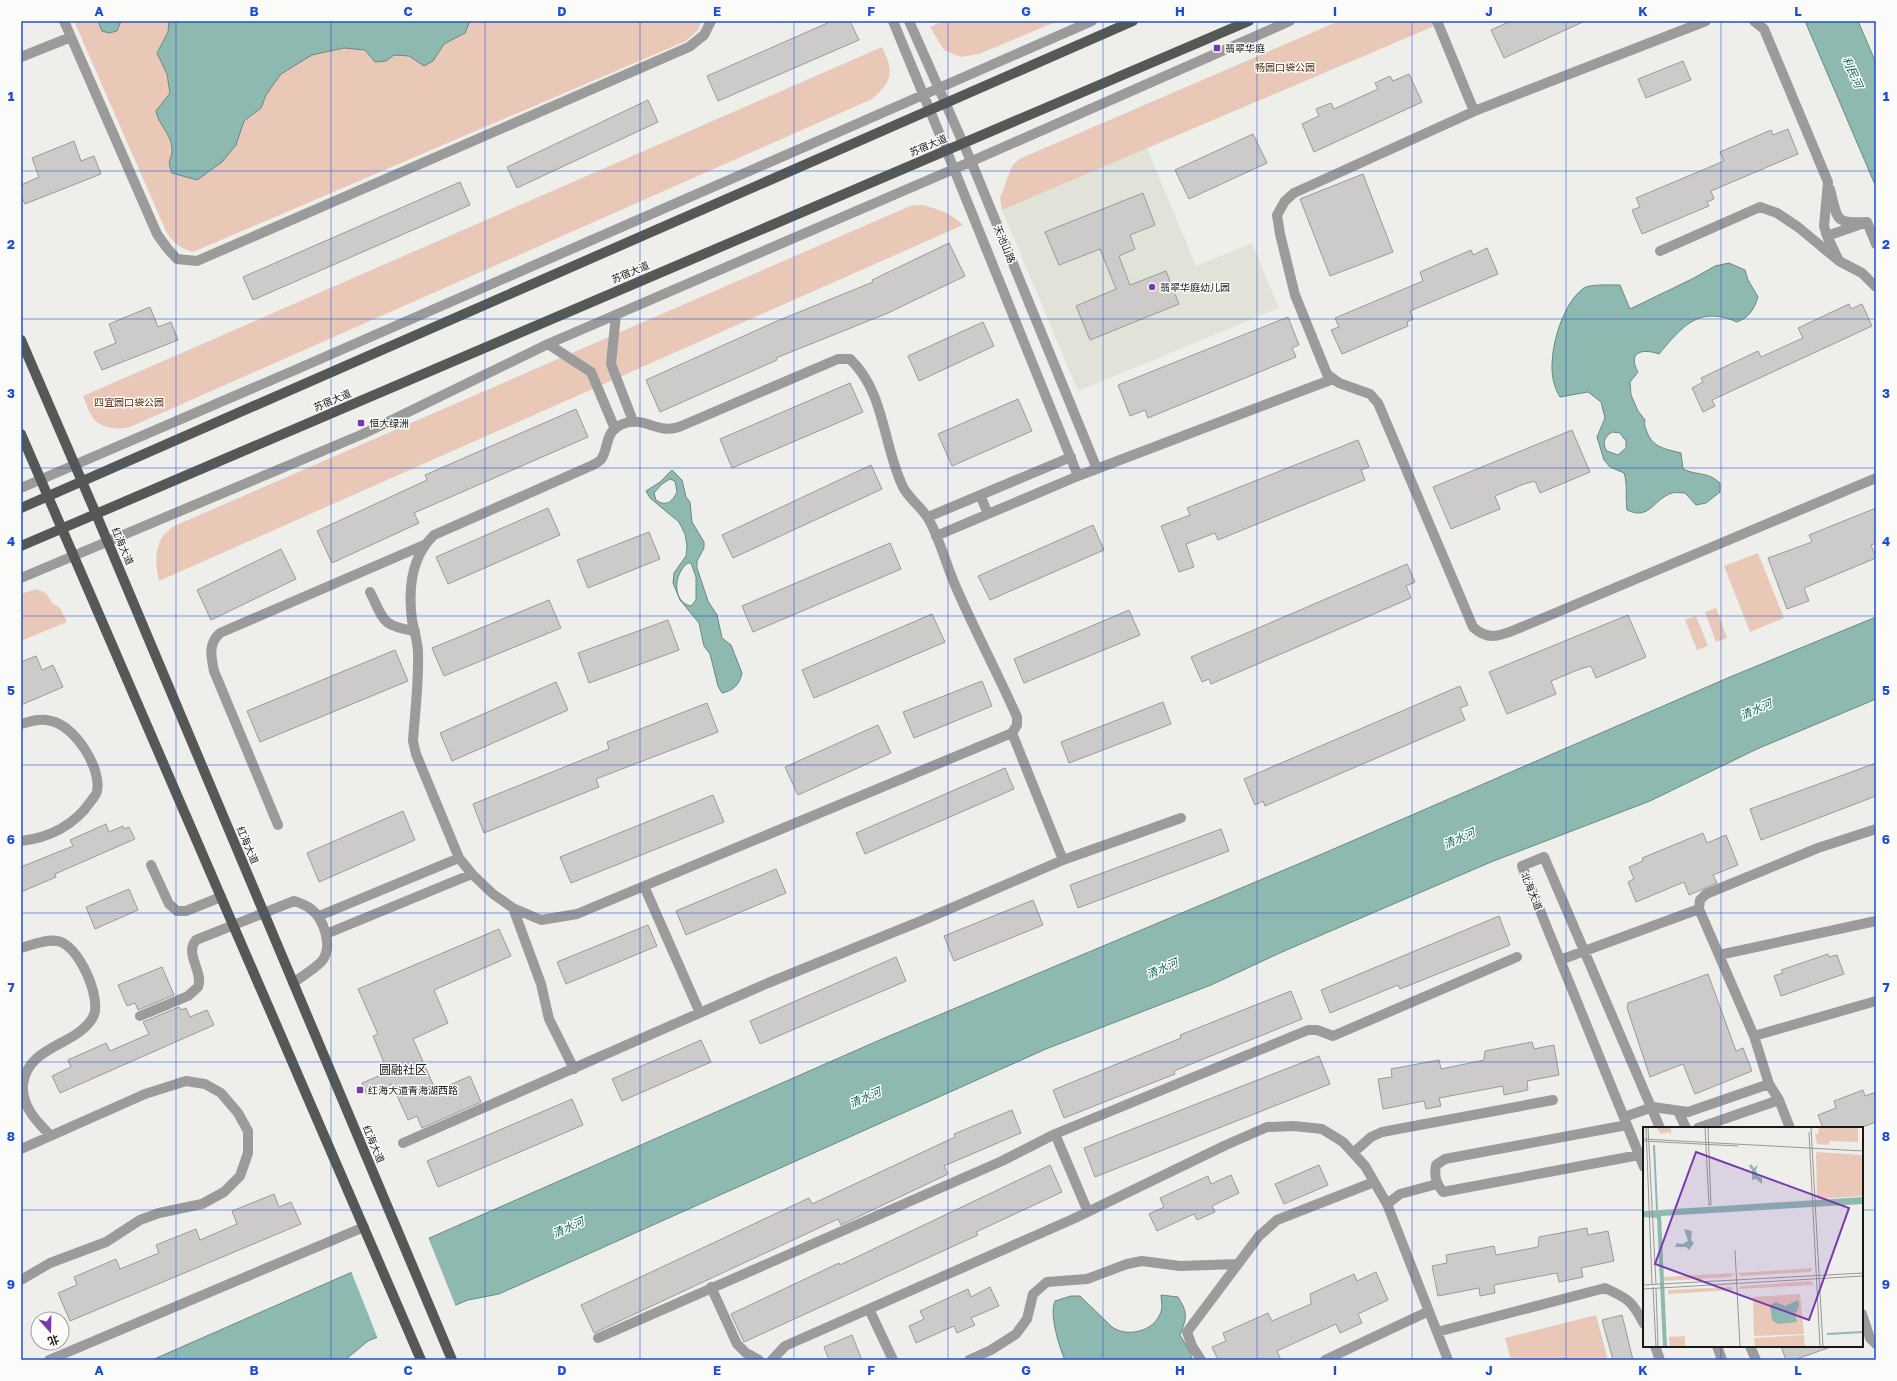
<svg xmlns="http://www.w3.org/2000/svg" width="1897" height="1381" font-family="'Golos Text','Noto Sans SC',sans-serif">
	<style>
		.built { fill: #e1e3d8 }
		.green { fill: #e9c8b8 }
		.water { fill: #8db9b0; stroke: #6a8982; fill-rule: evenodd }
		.pier { fill: #eeefeb }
		.building { fill: #cdcbc9; stroke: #9b9a97 }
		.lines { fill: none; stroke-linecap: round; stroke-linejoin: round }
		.minor { stroke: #9a9b9a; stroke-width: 10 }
		.major { stroke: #565856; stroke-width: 10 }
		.grid { fill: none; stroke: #1d4ed8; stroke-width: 1; stroke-opacity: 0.55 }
		.poi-dot { fill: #7839ae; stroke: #fbfcf9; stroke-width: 1.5 }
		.labels { text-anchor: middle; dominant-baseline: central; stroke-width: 3; stroke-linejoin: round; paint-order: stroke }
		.poi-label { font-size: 10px; fill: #171817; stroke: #fbfcf9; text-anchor: start }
		.park-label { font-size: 10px; fill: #57290f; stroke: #fbfcf9 }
		.street-label { font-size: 10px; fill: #171817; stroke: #fbfcf9 }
		.water-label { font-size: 11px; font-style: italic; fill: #0e665b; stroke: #fbfcf9 }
		.quarter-label { font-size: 12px; fill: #171817; stroke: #fbfcf9 }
		.inset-river { fill: none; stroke: #8db9b0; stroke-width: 2 }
		.inset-road { fill: none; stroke: #989996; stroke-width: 1 }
		.view { fill: #7839ae; fill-opacity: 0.15; stroke: #7839ae; stroke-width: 2 }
		.inset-edge { fill: none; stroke: #171817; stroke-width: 2 }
		.neatline { fill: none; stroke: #1d4ed8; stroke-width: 1.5 }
		.grid-label { font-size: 13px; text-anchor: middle; font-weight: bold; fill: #1d4ed8 }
	</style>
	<rect width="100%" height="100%" fill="#eeefeb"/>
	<path class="built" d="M1147,148L1196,266L1252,243L1279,308L1078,391L1002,210Z"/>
	<path class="green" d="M74,21H702L698,30L686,41L193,252C180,248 173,243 166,231Z
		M943,21H1058L979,54L961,57L944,50L930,27Z
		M1339,21H1446L1002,210L1000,198L1012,166L1019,159Z
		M882,47C894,71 893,81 872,99L130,427C119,430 102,429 94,419C89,413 86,403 83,396Z
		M922,205C939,209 950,213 963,225L159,581C156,568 154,552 161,539C163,535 169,531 172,527L910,206Z
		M1758,553L1784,618L1750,632L1724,566Z
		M36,589L46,593L52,603L60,608L67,622L21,641V594Z
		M1716,608L1727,638L1716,642L1705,612Z
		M1696,616L1708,646L1697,650L1685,620Z
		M1596,1315L1608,1360H1511L1505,1338Z"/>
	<path class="water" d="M98,21H121L117,31L109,33L102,31Z
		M169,21H470L465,33L444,44L433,61L424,66L409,56L394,55L386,61L375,62L365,50L344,48L312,55L281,74L266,95L261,108L244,121L236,145L222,162L197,180L172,173C166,157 172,162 172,149C172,135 158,124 156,111L170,93L167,74L157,53L168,32Z
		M1805,21H1858L1876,63V187Z
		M1729,263L1745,270L1748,280L1758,297C1754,309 1750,317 1737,322C1698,305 1682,327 1659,354C1642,348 1627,352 1638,372L1630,382L1631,395L1638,411L1645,420C1644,425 1645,427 1647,432C1653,448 1666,449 1681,453L1683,469C1697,476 1707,471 1720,483V492L1706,503L1696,505L1685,493C1681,493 1676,492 1672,493C1653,499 1650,521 1627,510C1625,497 1628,485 1624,473L1610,467L1604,460L1597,437L1605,418L1601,402L1588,392L1560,397C1558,394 1556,390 1555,386C1545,361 1561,303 1584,288C1589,284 1612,285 1620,285L1630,309L1694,278L1715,266ZM1612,432L1620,433L1626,441V448L1618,455L1607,451C1602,444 1604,437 1612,432Z
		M672,470L682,480L686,497L690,502L692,522L704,542V548L697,561V568L708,601L717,615L722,638L731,645L742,673C740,684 733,691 722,693L718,686L710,654L704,646L699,623L680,600L673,583L674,573L686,556L687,546L685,534L679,522L650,498L646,491L660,482ZM670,479L675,481L677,492C672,502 666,507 656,500L654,493L662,484ZM688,563H691L696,577V600L691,606C671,602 674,572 688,563Z
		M1876,617V699L1757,749L1650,801L1491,862L1282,952L1211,985L1046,1049L499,1294L468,1300L368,1341L345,1360H152L882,1039L1322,854L1730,677Z
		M1161,1295L1178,1297C1188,1313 1187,1317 1180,1335L1190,1352L1192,1360H1065C1059,1347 1049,1314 1055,1301L1071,1296H1080L1112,1327C1129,1339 1159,1330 1162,1307C1162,1303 1161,1299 1161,1295Z"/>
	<path class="pier" d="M428,1237L456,1307L378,1339L351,1271Z"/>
	<path class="building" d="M832,21H850L859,40L718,101L707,76Z
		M1511,21H1585L1504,58L1491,30Z
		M1683,61L1691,80L1646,98L1638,79Z
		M1409,74L1422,102L1314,152L1302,124L1319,116L1316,109L1331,103L1334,109L1378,89L1375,83L1390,76L1393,81Z
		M648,100L658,122L517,188L507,167Z
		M1788,129L1798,154L1711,191L1714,199L1707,202L1709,206L1642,234L1632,210L1640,207L1636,198L1724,161L1720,152L1771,130L1773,135Z
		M1253,134L1267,163L1189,199L1175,170Z
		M74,141L81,161L94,156L101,174L25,204L21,195V185L39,177L32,158Z
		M1363,174L1393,252L1330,276L1300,199Z
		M460,182L470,205L253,300L243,277Z
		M1143,193L1155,225L1130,235L1135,249L1119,256L1130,285L1166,271L1179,304L1090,340L1076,306L1116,289L1100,249L1059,265L1045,232Z
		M949,243L965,276L888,313L776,358L777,360L660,412L646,380L777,321L873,282L872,280Z
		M1487,248L1498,274L1410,311L1413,319L1407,322L1408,326L1342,354L1331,330L1339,327L1335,318L1423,281L1420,272L1471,250L1473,255Z
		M1849,304L1851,309L1862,304L1872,326L1712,400L1715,406L1703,412L1692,388L1703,382L1701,378L1758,351L1761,357L1803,338L1798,328Z
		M150,307L158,327L171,322L178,340L102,370L94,352L116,343L109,324Z
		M1288,317L1299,345L1292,348L1296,357L1148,418L1145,410L1130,416L1118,385Z
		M983,322L994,346L919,381L908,356Z
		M850,383L863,412L732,468L720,439Z
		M1018,399L1032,431L952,466L938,434Z
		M576,409L588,437L414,513L419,523L332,563L317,531L427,480L425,475Z
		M1572,430L1590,472L1540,493L1535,481L1524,484L1495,496L1500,509L1451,529L1433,487Z
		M1358,440L1369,467L1361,470L1365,480L1218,540L1215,533L1186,544L1194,567L1179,572L1161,526L1190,515L1187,508Z
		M871,465L882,489L733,558L722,535Z
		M548,508L560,535L448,584L436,557Z
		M1876,508V543L1871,545L1876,558L1804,588L1809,601L1787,609L1768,558L1812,542L1809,535Z
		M1093,525L1104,550L990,600L978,576Z
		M649,532L660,559L588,588L577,560Z
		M890,543L901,569L753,632L742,606Z
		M281,549L296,579L211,620L197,590Z
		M1407,564L1415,582L1406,586L1411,598L1211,684L1209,679L1202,682L1191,657Z
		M549,600L561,628L444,676L432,648Z
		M1129,610L1140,635L1024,683L1014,659Z
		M932,614L945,642L814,698L802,670Z
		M1628,615L1646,657L1596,678L1591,666L1580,669L1551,681L1556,694L1507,714L1489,672Z
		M668,620L679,650L589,683L578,653Z
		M395,650L408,681L260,742L247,711Z
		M36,656L42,670L53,665L63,687L21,705V662Z
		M982,681L992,706L914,738L903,712Z
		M556,682L568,710L452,761L440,733Z
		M1460,686L1468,705L1460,708L1465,720L1265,806L1263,801L1255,805L1244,779Z
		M1163,702L1171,724L1069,763L1061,742Z
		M707,703L718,732L596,779L599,787L484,833L473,804L609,749L607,742Z
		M878,725L891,753L798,795L785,767Z
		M1876,763V796L1761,840L1750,809Z
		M1005,768L1014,789L865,854L856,833Z
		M713,795L724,822L571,883L560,857Z
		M403,811L415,840L319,882L307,853Z
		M106,824L109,832L123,826L124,829L129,827L135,839L55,874L56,877L21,892V867L73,846L70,840Z
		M1221,829L1229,851L1078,908L1070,885Z
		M1703,833L1707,843L1726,835L1738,865L1713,875L1717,883L1689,895L1684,882L1636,902L1628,882L1634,879L1629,867L1643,861L1642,858Z
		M776,869L786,893L686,935L676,911Z
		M129,889L138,910L95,929L86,907Z
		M1033,900L1043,925L954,961L944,936Z
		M1499,916L1510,945L1400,989L1398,985L1330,1013L1321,990Z
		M648,925L657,946L566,984L557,962Z
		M499,929L511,956L434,990L448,1023L413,1039L436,1091L470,1076L481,1102L422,1128L417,1116L408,1120L392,1084L367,1095L362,1083L388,1072L373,1036L378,1034L358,989Z
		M1828,954L1829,957L1837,955L1844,974L1781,996L1774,976L1783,973L1781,970Z
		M896,957L906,981L760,1044L750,1021Z
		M162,967L174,995L138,1010L135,1003L127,1006L118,985Z
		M1708,974L1736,1051L1743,1048L1752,1071L1695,1094L1683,1064L1650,1077L1627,1008L1628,1003Z
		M1291,991L1302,1019L1174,1071L1175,1074L1064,1118L1053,1090L1181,1038L1180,1035Z
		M179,1007L181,1010L186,1008L190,1017L207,1010L214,1025L60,1093L52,1076L71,1067L68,1060L106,1043L110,1051L149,1034L143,1022Z
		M701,1040L711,1062L622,1101L612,1079Z
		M1532,1042L1534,1049L1554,1045L1559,1075L1527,1081L1528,1090L1504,1095L1503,1086L1439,1098L1441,1106L1426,1109L1424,1101L1383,1109L1378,1079L1392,1077L1391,1069L1439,1060L1441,1069L1484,1060L1485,1051Z
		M1319,1056L1330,1084L1095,1177L1084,1148Z
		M1863,1090L1865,1096L1876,1092V1122L1860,1128H1823L1818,1115L1836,1108L1834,1101Z
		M572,1099L583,1125L438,1187L427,1161Z
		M1012,1110L1021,1133L944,1166L948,1174L841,1225L838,1219L594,1333L581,1305L809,1198L812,1204L955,1137L954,1134Z
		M1050,1165L1062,1192L976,1232L978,1235L744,1342L731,1314L839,1263L840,1265Z
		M1319,1165L1328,1185L1284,1204L1275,1184Z
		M1231,1175L1239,1193L1212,1206L1215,1212L1197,1220L1194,1214L1157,1231L1149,1214L1164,1207L1160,1198L1208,1176L1211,1184Z
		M274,1194L279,1207L291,1202L301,1224L70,1321L58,1293L77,1285L74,1277L116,1259L120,1269L159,1253L156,1245L196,1229L200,1240L237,1224L232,1211Z
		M1587,1228L1588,1235L1608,1231L1614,1261L1581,1268L1583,1277L1559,1282L1557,1273L1494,1285L1495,1293L1480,1296L1479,1288L1438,1296L1432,1266L1447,1263L1446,1255L1494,1246L1496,1255L1538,1247L1539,1237Z
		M1376,1272L1388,1300L1358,1314L1362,1323L1340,1333L1336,1324L1277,1351L1281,1360H1218L1212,1347L1226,1341L1223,1333L1268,1313L1272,1321L1311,1304L1310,1294L1354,1274L1357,1281Z
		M990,1287L999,1306L971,1318L975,1325L957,1333L954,1326L916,1343L909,1326L924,1319L920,1311L968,1289L971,1297Z
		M1622,1315L1633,1360H1613L1602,1320Z
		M852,1335L862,1360H829L824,1347Z
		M1781,1346H1828V1348L1794,1360H1786Z"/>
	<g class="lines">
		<path class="minor" d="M64,21L157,234L167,248L177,259L197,261L689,47L704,35L711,21
			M893,21L954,169L1078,476
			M909,21L971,161L1097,469
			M1437,21L1474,111
			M1706,21L1477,110L1294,193L1285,201L1277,215L1280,234L1295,295L1327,374L1339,383L1370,394L1378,403L1473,627C1490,643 1503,634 1522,627L1876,478
			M1754,21L1764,29L1828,182L1824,226L1827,236L1839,261
			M21,57L71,37
			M1830,189C1838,219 1833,224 1867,222
			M1827,236L1867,222L1876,244
			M1660,251L1760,207L1777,213L1798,227L1839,261L1862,273L1876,287
			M616,315L611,364L633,421
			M548,344L591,372L615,429
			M838,359H850C885,392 883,446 903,487C909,499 922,507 929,520C940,540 946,564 955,585C974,629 997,672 1017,717V725L1012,733L577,914L541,920L513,908L493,894L472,874L459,858L416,754L413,741C415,711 419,682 418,653C418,642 414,631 412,620C408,589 411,557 434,535L593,465C596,463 601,461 602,458C608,448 606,434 617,427C642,412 655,435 679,427Z
			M21,488L295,370L1092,21
			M980,495L988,514
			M928,517L1071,457
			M936,536L1078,476L1333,379
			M21,578L363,434L548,344L954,169L1290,21
			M370,592C384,620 381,626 415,631
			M21,724C31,721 41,718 51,721C74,725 102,768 97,791C97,794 93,798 91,801C75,825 49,838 21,841
			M1012,733L1063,860
			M278,825L214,671C211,656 208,644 220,633L424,545
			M151,865L169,904L177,911H186L221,897
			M644,886L700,1013
			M513,908L541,984L549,1019L574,1069
			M1699,909L1700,900L1706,894L1818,848L1876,829
			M319,916L459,858
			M326,934L472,874
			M21,948C32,945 45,939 57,941C78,943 103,1000 93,1017C77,1046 28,1045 23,1084C21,1106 37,1122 51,1136
			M1719,955L1876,921
			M1560,960L1699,909L1754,1036L1769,1084L1779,1100L1790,1128
			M140,1016L188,996L198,987C204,972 184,954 196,940L294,901C300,903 306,905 311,909C324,919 334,948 321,962C313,970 302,976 293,983
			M1754,1036L1876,1001
			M1678,1111L1686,1128
			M1624,1117L1653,1107L1688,1112L1769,1084
			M1627,1125L1445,1159L1436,1165C1434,1177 1436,1183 1443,1192L1639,1155
			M1698,1128L1779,1100
			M1055,1134L1088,1212
			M403,1143L768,983L926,919L1063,860L1181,818
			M21,1149L145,1094L186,1081L205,1084L221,1093L238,1113L248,1131V1153L240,1176L224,1192L202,1204L159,1213L140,1220L106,1242L50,1263L21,1280
			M1353,1153L1371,1137L1382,1132L1553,1100
			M1644,1167L1522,866L1544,857L1660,1128
			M1387,1204L1400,1194L1437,1184
			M711,1287L737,1344L746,1353L759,1360
			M869,1309L893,1360
			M1862,1314L1870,1338L1876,1344
			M1437,1332L1605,1288C1629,1299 1632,1301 1644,1324
			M598,1338L1002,1161L1055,1134L1308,1030H1317L1333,1036L1517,957
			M1655,1346L1660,1360
			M1717,1346L1722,1360
			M1750,1346L1756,1360
			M49,1360L364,1227
			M772,1360L785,1346L1073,1219L1226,1145L1267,1127L1294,1126L1322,1129L1343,1142L1365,1166L1387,1204L1448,1360
			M969,1360L991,1350L1016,1334L1027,1319L1033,1294L1047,1282L1087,1279L1127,1264L1142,1261L1180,1266L1238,1264
			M1201,1360L1192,1346L1187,1332L1259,1236L1277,1220L1374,1182
			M1325,1360L1429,1311"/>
		<path class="major" d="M21,340L96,514L452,1360
			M21,434L421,1360
			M21,508L1133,21
			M21,546L1249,21"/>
	</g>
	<path class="grid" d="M176,21V1360M331,21V1360M485,21V1360M640,21V1360M794,21V1360M948,21V1360M1103,21V1360M1257,21V1360M1412,21V1360M1566,21V1360M1721,21V1128M21,171H1876M21,319H1876M21,468H1876M21,616H1876M21,765H1876M21,913H1876M21,1062H1876M21,1210H1644M1862,1210H1876M1721,1346V1360"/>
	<g class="poi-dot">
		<rect x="1213" y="44" width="8" height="8" rx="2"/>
		<circle cx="1152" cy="287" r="4"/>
		<rect x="357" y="419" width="8" height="8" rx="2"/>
		<rect x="356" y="1086" width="8" height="8" rx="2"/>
	</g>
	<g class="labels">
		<g class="poi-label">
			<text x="1225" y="48">翡翠华庭</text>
			<text x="1160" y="287">翡翠华庭幼儿园</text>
			<text x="369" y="423">恒大绿洲</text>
			<text x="368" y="1090">红海大道青海湖西路</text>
		</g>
		<g class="park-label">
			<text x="1285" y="67">畅园口袋公园</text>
			<text x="129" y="402">四宜园口袋公园</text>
		</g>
		<g class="street-label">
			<text transform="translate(928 145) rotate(-23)">苏宿大道</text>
			<text transform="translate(1005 244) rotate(68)">天池山路</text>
			<text transform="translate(630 272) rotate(-23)">苏宿大道</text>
			<text transform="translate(332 400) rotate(-23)">苏宿大道</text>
			<text transform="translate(123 546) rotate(67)">红海大道</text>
			<text transform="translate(248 845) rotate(67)">红海大道</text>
			<text transform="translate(1532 891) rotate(68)">北海大道</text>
			<text transform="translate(374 1144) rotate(67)">红海大道</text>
		</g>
		<g class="water-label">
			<text transform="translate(1853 72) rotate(66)">利民河</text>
			<text transform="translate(1756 709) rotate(-24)">清水河</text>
			<text transform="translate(1459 838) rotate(-24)">清水河</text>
			<text transform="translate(1162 968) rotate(-24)">清水河</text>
			<text transform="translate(865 1097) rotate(-24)">清水河</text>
			<text transform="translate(568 1227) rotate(-24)">清水河</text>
		</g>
		<g class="quarter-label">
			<text x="403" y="1069">圆融社区</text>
		</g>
	</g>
	<g transform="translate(1643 1127)">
		<rect width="220" height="220" fill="#eeefeb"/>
		<path d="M13,0H28V8L26,5L18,7ZM176,0H215V15L186,14V18L174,17L172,7H175ZM173,25L220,28V69L174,72ZM170,141L167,145L98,149L94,146ZM91,146L88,150L21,154V150ZM168,154L171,158L95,162L98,159ZM88,160L91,163L25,167V163ZM157,167L161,207L111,209L110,170ZM161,208L162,220H112L111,211ZM42,209V220H27L26,210Z" fill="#e9c8b8"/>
		<path d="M108,37L111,41L115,38L113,43L115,49L119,51V57L113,52L109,53V43L106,39ZM220,70V77L18,89L24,220H20L14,91L0,90V84ZM41,102L49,104L48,113L51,116L46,123L43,120H32L34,116L39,117L45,114ZM155,173L156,179L152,187L154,195L135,197L129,193L127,178L133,175L142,179Z" fill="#8db9b0"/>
		<path class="inset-river" d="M11,18L14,83M184,207L220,205"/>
		<path class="inset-road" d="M3,0L9,157M5,0L13,157M62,0L66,78H68M65,0L68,78M168,0L180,220M166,5L177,220M0,12L220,24M0,14L95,19M92,123L97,220M0,158L220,146M10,160L13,220M13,161L15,220M0,162L220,149"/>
		<path class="view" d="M53,25L206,81L166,193L12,137Z"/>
		<rect width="220" height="220" class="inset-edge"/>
	</g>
	<rect width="1897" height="1381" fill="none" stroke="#fbfcf9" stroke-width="44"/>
	<g transform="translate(50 1331) rotate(160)"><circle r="19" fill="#fbfcf9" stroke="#a0a19f"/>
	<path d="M0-3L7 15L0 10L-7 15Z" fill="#7839ae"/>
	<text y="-6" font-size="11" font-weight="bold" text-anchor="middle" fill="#171817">北</text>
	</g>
	<rect x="22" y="22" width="1853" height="1337" class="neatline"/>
	<g class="grid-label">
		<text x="99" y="16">A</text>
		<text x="254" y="16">B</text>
		<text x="408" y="16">C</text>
		<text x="562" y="16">D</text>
		<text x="717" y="16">E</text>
		<text x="871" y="16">F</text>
		<text x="1026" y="16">G</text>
		<text x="1180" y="16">H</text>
		<text x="1335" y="16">I</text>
		<text x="1489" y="16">J</text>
		<text x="1643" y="16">K</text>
		<text x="1798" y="16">L</text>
		<text x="11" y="101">1</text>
		<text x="1886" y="101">1</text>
		<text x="11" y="249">2</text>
		<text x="1886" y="249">2</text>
		<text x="11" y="398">3</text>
		<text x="1886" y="398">3</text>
		<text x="11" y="546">4</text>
		<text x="1886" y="546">4</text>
		<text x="11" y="695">5</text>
		<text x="1886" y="695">5</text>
		<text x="11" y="844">6</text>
		<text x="1886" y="844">6</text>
		<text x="11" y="992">7</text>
		<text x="1886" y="992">7</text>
		<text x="11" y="1141">8</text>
		<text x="1886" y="1141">8</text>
		<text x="11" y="1289">9</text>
		<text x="1886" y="1289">9</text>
		<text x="99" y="1375">A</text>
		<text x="254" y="1375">B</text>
		<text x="408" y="1375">C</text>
		<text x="562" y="1375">D</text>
		<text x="717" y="1375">E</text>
		<text x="871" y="1375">F</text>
		<text x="1026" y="1375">G</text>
		<text x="1180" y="1375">H</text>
		<text x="1335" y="1375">I</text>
		<text x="1489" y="1375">J</text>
		<text x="1643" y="1375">K</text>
		<text x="1798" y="1375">L</text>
	</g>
</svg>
